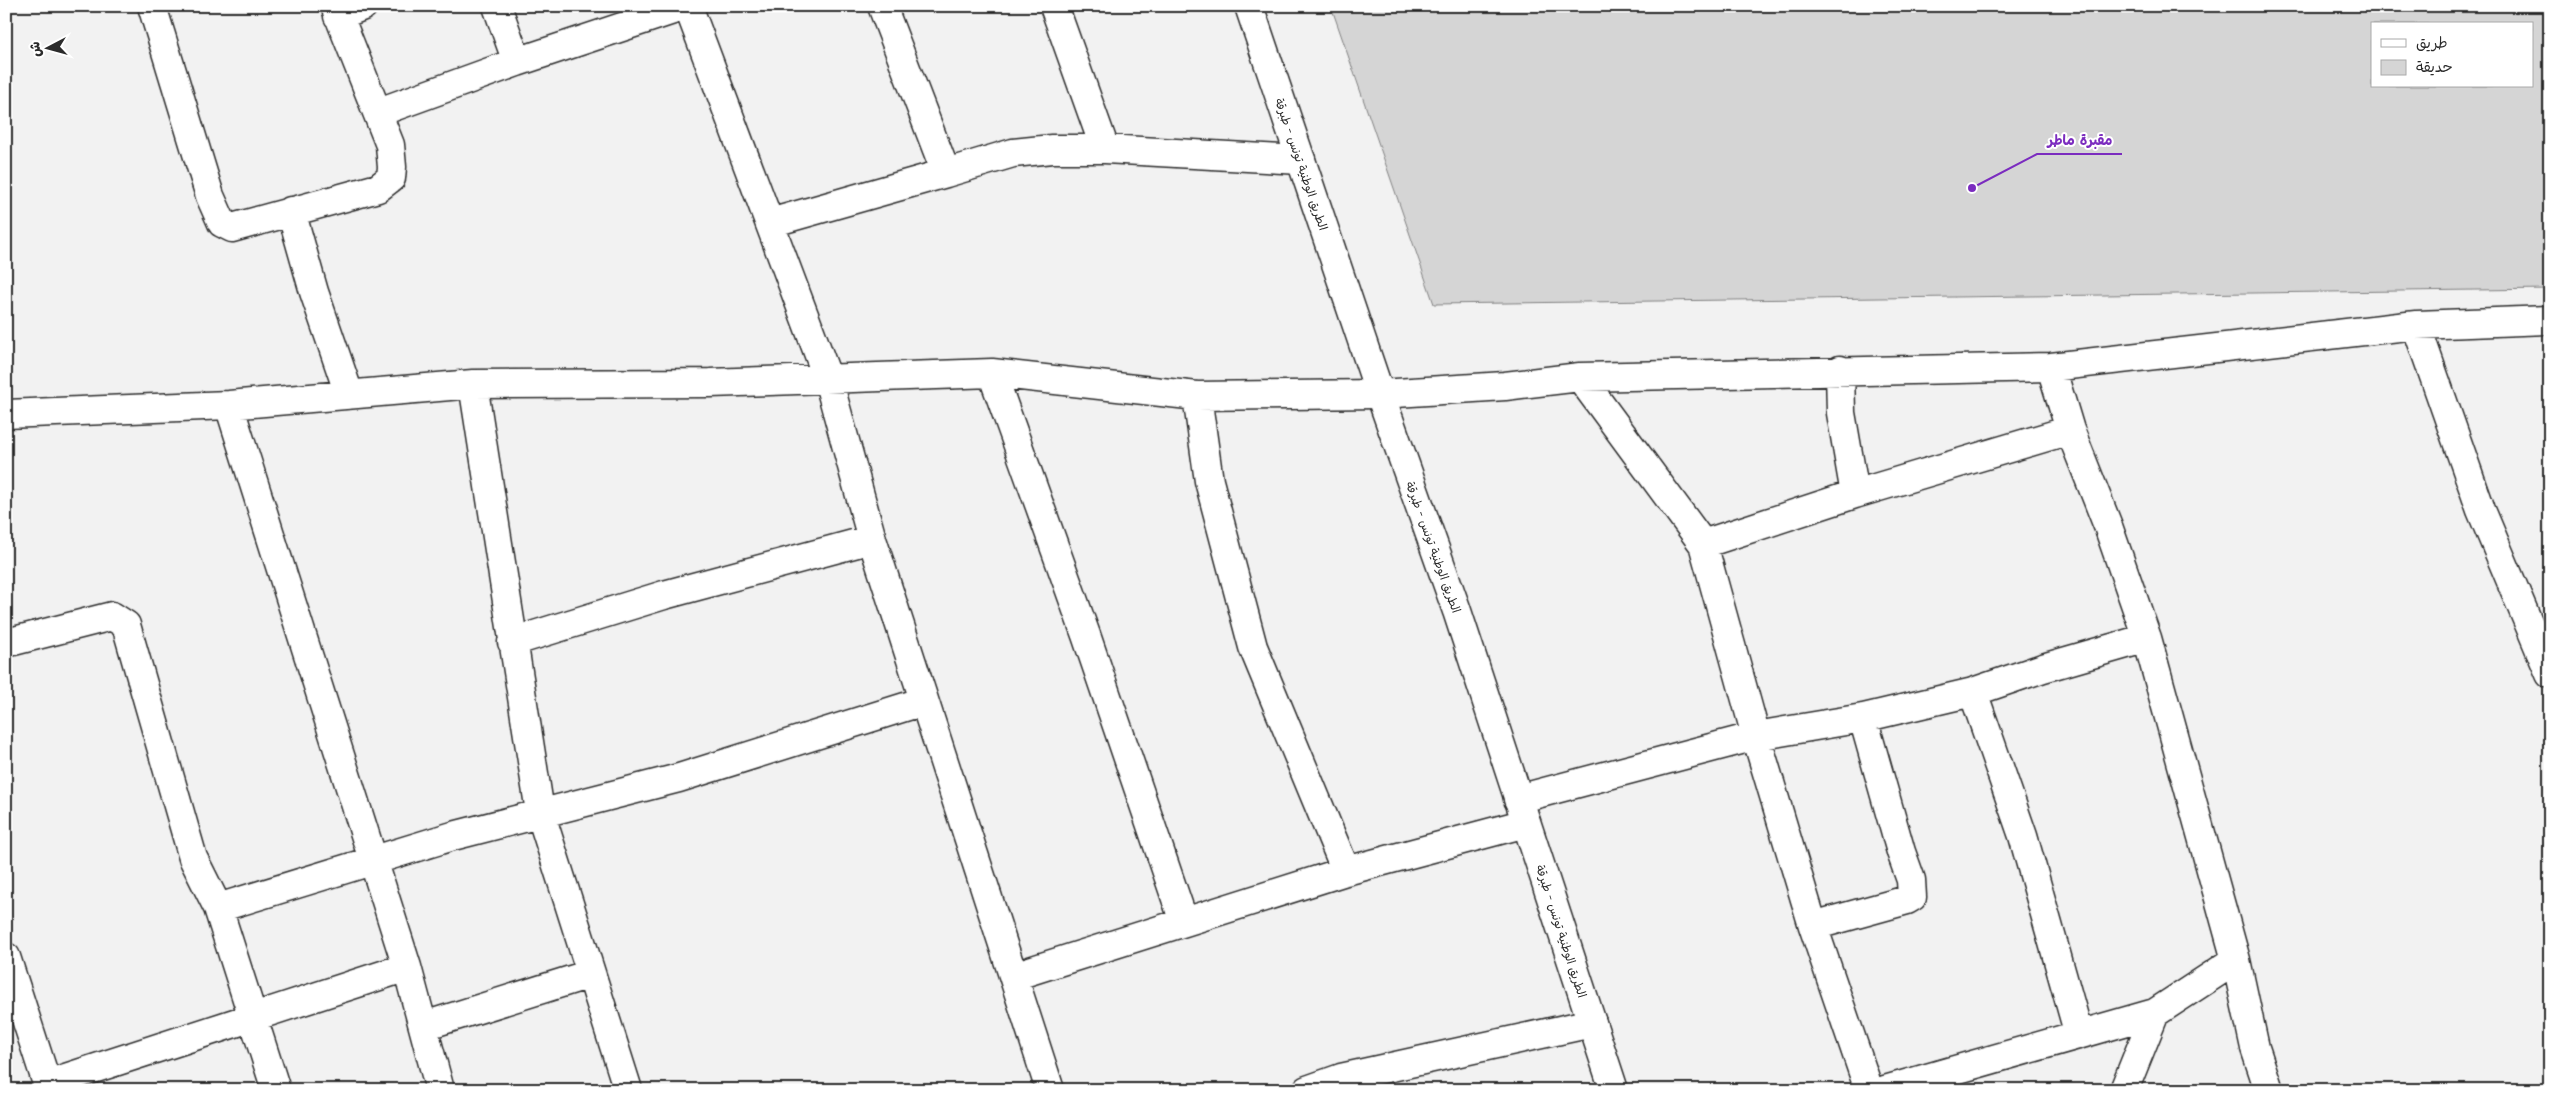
<svg xmlns="http://www.w3.org/2000/svg" width="2556" height="1096" font-family="Mali,'Playpen Sans Arabic',sans-serif">
	<style>
		.green { fill: #d5d5d5; stroke: #808080; fill-rule: evenodd }
		.lines { fill: none; stroke-linecap: round; stroke-linejoin: round }
		.street-casing { stroke: #2b2b2b; stroke-width: 31 }
		.primary-casing { stroke: #2b2b2b; stroke-width: 31 }
		.street { stroke: #fff; stroke-width: 28 }
		.primary { stroke: #fff; stroke-width: 28 }
		.labels { text-anchor: middle; dominant-baseline: central; stroke-width: 4; stroke-linejoin: round; paint-order: stroke }
		.street-label { font-size: 12px; fill: #2b2b2b; stroke: #fff }
		.leader { fill: none; stroke: #7b2cbf; stroke-width: 2 }
		.callout-dot { fill: #7b2cbf; stroke: #fff; stroke-width: 2 }
		.callout-label { font-size: 14px; text-anchor: middle; font-weight: bold; fill: #7b2cbf; stroke: #fff; stroke-width: 4; stroke-linejoin: round; paint-order: stroke }
	</style>
	<rect width="100%" height="100%" fill="#f2f2f2"/>
	<filter id="ink" filterUnits="userSpaceOnUse"><feTurbulence type="fractalNoise" baseFrequency=".02" numOctaves="2"/><feDisplacementMap in="SourceGraphic" scale="10" xChannelSelector="R" yChannelSelector="G"/><feConvolveMatrix kernelMatrix="1 2 1 2 8 2 1 2 1" color-interpolation-filters="sRGB"/></filter>
	<g filter="url(#ink)">
		<path class="green" d="M1331,6H2550V289L1434,304ZM2372,24H2532V86H2372Z"/>
		<g class="lines">
			<defs>
				<path id="street" d="M152,6L210,196L222,223L232,228L378,188L391,178L392,167L390,145L335,6
					M497,6L517,62
					M688,6L828,379L872,539L1050,1090
					M882,6L946,173L1013,153L1052,149H1105L1301,160
					M1054,6L1105,149
					M338,16L363,6
					M379,112L517,62L685,6
					M291,211L314,292L349,394
					M770,223L946,173
					M2416,325L2481,510L2550,674
					M2051,367L2070,430L2108,526L2147,638L2236,960L2255,1048L2269,1090
					M1840,370L1841,413L1855,494
					M992,373L1086,635L1184,922
					M1580,377L1703,544L1756,736L1813,926L1869,1090
					M473,384L540,812L628,1090
					M1197,396L1209,481L1253,647L1346,871
					M229,405L407,967L440,1090
					M6,414L229,405L473,384L710,383L992,373L1197,396L1380,394L1505,386L1580,377L2051,367L2416,325L2550,320
					M1703,544L1855,494L2070,430
					M512,642L664,595L872,539
					M6,643L112,616L126,625L193,858L218,908L276,1090
					M1973,692L2023,836L2079,1035
					M1518,799L1756,736L1863,718L1973,692L2043,668L2147,638
					M218,908L453,836L679,778L924,701
					M1813,926L1907,900L1912,897L1911,880L1901,852L1863,718
					M6,957L49,1090
					M1014,976L1346,871L1526,823
					M424,1026L590,974
					M47,1084L407,967
					M1307,1090L1341,1078L1592,1023
					M1885,1090L2155,1013
					M2124,1090L2155,1013L2236,960"/>
				<path id="primary" d="M1249,6L1380,394L1457,611L1614,1090"/>
			</defs>
			<use href="#street" class="street-casing"/>
			<use href="#primary" class="primary-casing"/>
			<use href="#street" class="street"/>
			<use href="#primary" class="primary"/>
		</g>
	</g>
	<g class="labels">
		<g class="street-label">
			<text transform="translate(1302 164) rotate(71)">الطريق الوطنية تونس - طبرقة</text>
			<text transform="translate(1434 547) rotate(70)">الطريق الوطنية تونس - طبرقة</text>
			<text transform="translate(1562 931) rotate(72)">الطريق الوطنية تونس - طبرقة</text>
		</g>
	</g>
	<path class="leader" d="M1972 188L2037 154H2122"/>
	<circle class="callout-dot" cx="1972" cy="188" r="5"/>
	<g class="callout-label">
		<text x="2080" y="145">مقبرة ماطر</text>
	</g>
	<rect width="2556" height="1096" fill="none" stroke="#fff" stroke-width="25"/>
	<rect x="12" y="12" width="2531" height="1071" fill="none" stroke="#2b2b2b" stroke-width="2" filter="url(#ink)"/>
	<rect x="2371" y="22" width="162" height="65" fill="#ffffff" stroke="#aaaaaa"/>
	<rect x="2381" y="39" width="25" height="8" fill="#ffffff" stroke="#aaaaaa"/>
	<text x="2416" y="48" font-size="15" fill="#2b2b2b">طريق</text>
	<rect x="2381" y="60" width="25" height="15" fill="#d5d5d5" stroke="#aaaaaa"/>
	<text x="2416" y="72" font-size="15" fill="#2b2b2b">حديقة</text>
	<g transform="translate(48 48) rotate(264)" stroke="#ffffff" stroke-width="4" paint-order="stroke">
	<path d="M0-4L9 19L0 12L-9 19Z" fill="#2b2b2b"/>
	<text y="-8" font-size="14" font-weight="bold" text-anchor="middle" fill="#2b2b2b">ش</text>
	</g>
</svg>
